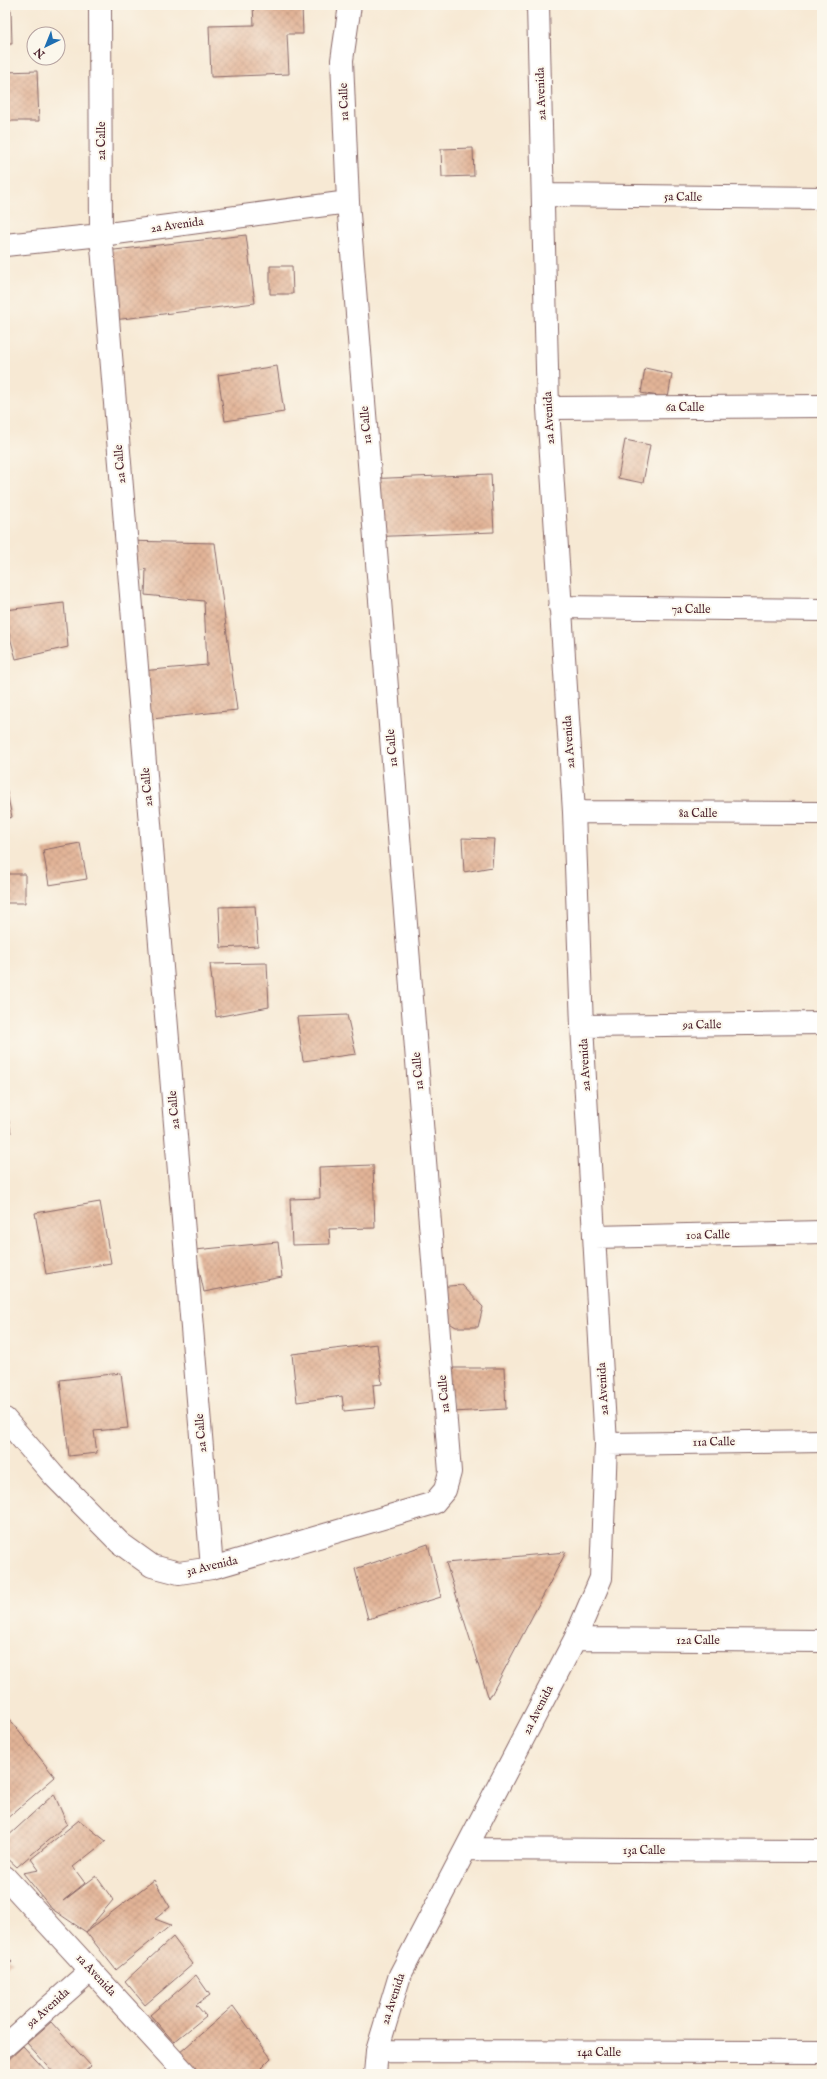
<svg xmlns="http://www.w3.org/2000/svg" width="827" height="2079" font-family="'IM FELL English',serif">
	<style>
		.building { fill: url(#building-cross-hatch) }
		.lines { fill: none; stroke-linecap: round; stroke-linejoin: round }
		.street-casing { stroke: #876666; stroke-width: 24 }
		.street { stroke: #fff; stroke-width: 22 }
		.labels { text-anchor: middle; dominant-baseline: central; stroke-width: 4; stroke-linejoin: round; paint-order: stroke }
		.street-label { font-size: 12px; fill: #4a1f2b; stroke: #fbf7ec }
	</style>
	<defs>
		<pattern id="building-cross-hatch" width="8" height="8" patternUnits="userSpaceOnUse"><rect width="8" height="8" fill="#e2b497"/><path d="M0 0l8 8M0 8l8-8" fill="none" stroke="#c39a82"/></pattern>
	</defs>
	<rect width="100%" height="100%" fill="#fbf7ec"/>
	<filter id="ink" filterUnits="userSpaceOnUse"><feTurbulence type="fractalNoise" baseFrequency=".025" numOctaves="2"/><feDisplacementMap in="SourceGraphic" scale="8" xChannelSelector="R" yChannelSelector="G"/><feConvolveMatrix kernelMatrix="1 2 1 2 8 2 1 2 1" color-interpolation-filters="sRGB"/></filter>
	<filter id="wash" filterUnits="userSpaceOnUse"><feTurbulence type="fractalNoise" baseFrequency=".012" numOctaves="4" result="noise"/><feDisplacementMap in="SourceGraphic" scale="16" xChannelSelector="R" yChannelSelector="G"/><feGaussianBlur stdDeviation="0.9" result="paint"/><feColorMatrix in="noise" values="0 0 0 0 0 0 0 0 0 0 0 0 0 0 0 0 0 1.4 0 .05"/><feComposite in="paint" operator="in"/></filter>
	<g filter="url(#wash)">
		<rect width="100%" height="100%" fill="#f7e9d4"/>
		<g id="blocks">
			<path class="building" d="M253,5H302L303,34H287L289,74L211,77L209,26L254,25Z
				M5,10H11L12,44H5Z
				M37,71L39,121H5V72Z
				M473,148L474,176L442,177L441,149Z
				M246,235L255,303L105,321L97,252Z
				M270,266H292L293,294H270Z
				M277,366L284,412L225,421L218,375Z
				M645,368L672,374L668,398L641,393Z
				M625,440L650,445L643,483L618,478Z
				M491,474L494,532L367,537L364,479Z
				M124,541L215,543L237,710L142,720L141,671L207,665L204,601L145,595L146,569L124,576Z
				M64,603L68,647L16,659L5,619V610Z
				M5,783L12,817L5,820Z
				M462,838L494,839L492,867L464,872Z
				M80,843L87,879L49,885L43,850Z
				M5,874H25V903H5Z
				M255,906L258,946L221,948L219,907Z
				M267,963L269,1007L216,1017L210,964Z
				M347,1015L356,1054L303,1061L297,1017Z
				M5,1101L11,1133L5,1135Z
				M373,1165L375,1228L329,1229L330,1244L292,1245L290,1199L320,1198L319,1167Z
				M100,1202L111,1263L46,1274L35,1213Z
				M278,1242L282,1277L204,1292L195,1250Z
				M462,1285L483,1307L478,1327H456L435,1314L436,1287Z
				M377,1344L382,1384L373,1385L375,1408L344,1411L342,1396L297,1402L292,1354Z
				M447,1368H504L506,1409L453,1412Z
				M121,1373L128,1428L94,1431L97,1453L69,1456L60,1380Z
				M428,1544L441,1597L368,1619L355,1569Z
				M566,1552L489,1699L446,1563Z
				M5,1714L55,1777L5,1820Z
				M54,1794L67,1824L17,1867L5,1856V1839Z
				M79,1820L106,1841L73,1867L85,1883L63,1901L96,1876L113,1900L86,1932L154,1880L170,1907L155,1919L171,1925L116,1970L86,1932L52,1909L23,1873L39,1870L31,1859Z
				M173,1937L193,1964L145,2005L125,1981Z
				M5,1955L12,1962L5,1968Z
				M196,1975L210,1995L196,2005L206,2016L174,2042L150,2015Z
				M233,2006L271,2058L261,2068L268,2074H202L178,2054Z
				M51,2022L91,2066L82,2074H55L27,2043Z
				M23,2046L49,2074H5V2063Z"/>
		</g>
	</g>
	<g filter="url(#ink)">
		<use href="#blocks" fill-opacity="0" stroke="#876666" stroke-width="1"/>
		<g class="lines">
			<defs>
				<path id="street" d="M100,5L101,235L212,1568
					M544,195L822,198
					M5,245L101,235L348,202
					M548,408L822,406
					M560,607L822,610
					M574,812L822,813
					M582,1026L822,1023
					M594,1237L822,1232
					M5,1419L54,1476L120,1543L152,1566L179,1573L212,1568L434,1503L445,1490L450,1472L348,202L342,60L350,5
					M606,1444L822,1441
					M575,1639L822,1641
					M466,1849L822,1851
					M5,1877L186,2074
					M5,2046L91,1970
					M377,2051L822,2052
					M375,2074L377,2051L400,1975L575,1639L601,1578L606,1444L582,1026L574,812L548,408L538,5"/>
			</defs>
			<use href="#street" class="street-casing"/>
			<use href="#street" class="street"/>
		</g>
	</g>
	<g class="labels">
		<g class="street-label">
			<text transform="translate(541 94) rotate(-92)">2a Avenida</text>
			<text transform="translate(344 102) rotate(-92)">1a Calle</text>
			<text transform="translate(101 141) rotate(-90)">2a Calle</text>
			<text transform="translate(683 197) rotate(1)">5a Calle</text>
			<text transform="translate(177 225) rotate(-8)">2a Avenida</text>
			<text x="685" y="407">6a Calle</text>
			<text transform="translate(549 418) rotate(-93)">2a Avenida</text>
			<text transform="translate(366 425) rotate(-95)">1a Calle</text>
			<text transform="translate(120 464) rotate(-95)">2a Calle</text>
			<text x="691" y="609">7a Calle</text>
			<text transform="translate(569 742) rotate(-94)">2a Avenida</text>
			<text transform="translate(392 748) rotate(-95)">1a Calle</text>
			<text transform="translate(147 787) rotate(-95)">2a Calle</text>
			<text x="698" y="813">8a Calle</text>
			<text transform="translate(702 1025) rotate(-1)">9a Calle</text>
			<text transform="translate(585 1065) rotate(-93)">2a Avenida</text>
			<text transform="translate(418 1071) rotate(-95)">1a Calle</text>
			<text transform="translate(174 1110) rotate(-95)">2a Calle</text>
			<text transform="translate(708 1235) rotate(-1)">10a Calle</text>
			<text transform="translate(603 1389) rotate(-93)">2a Avenida</text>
			<text transform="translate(444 1394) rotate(-95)">1a Calle</text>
			<text transform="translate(201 1433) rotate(-95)">2a Calle</text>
			<text transform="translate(714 1442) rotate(-1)">11a Calle</text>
			<text transform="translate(212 1566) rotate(-13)">3a Avenida</text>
			<text x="698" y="1640">12a Calle</text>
			<text transform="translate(538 1710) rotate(-63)">2a Avenida</text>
			<text x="644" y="1850">13a Calle</text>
			<text transform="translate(96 1975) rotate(47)">1a Avenida</text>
			<text transform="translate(393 1999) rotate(-72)">2a Avenida</text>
			<text transform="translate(48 2008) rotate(-42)">9a Avenida</text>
			<text x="599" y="2052">14a Calle</text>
		</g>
	</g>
	<rect width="827" height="2079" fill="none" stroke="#fbf7ec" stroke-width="20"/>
	<g transform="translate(46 46) rotate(223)"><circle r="19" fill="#fbf7ec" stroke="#b4a19f"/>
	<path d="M0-3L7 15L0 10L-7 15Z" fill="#1f6fb2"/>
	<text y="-6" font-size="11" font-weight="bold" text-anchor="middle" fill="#4a1f2b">N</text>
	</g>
</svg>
